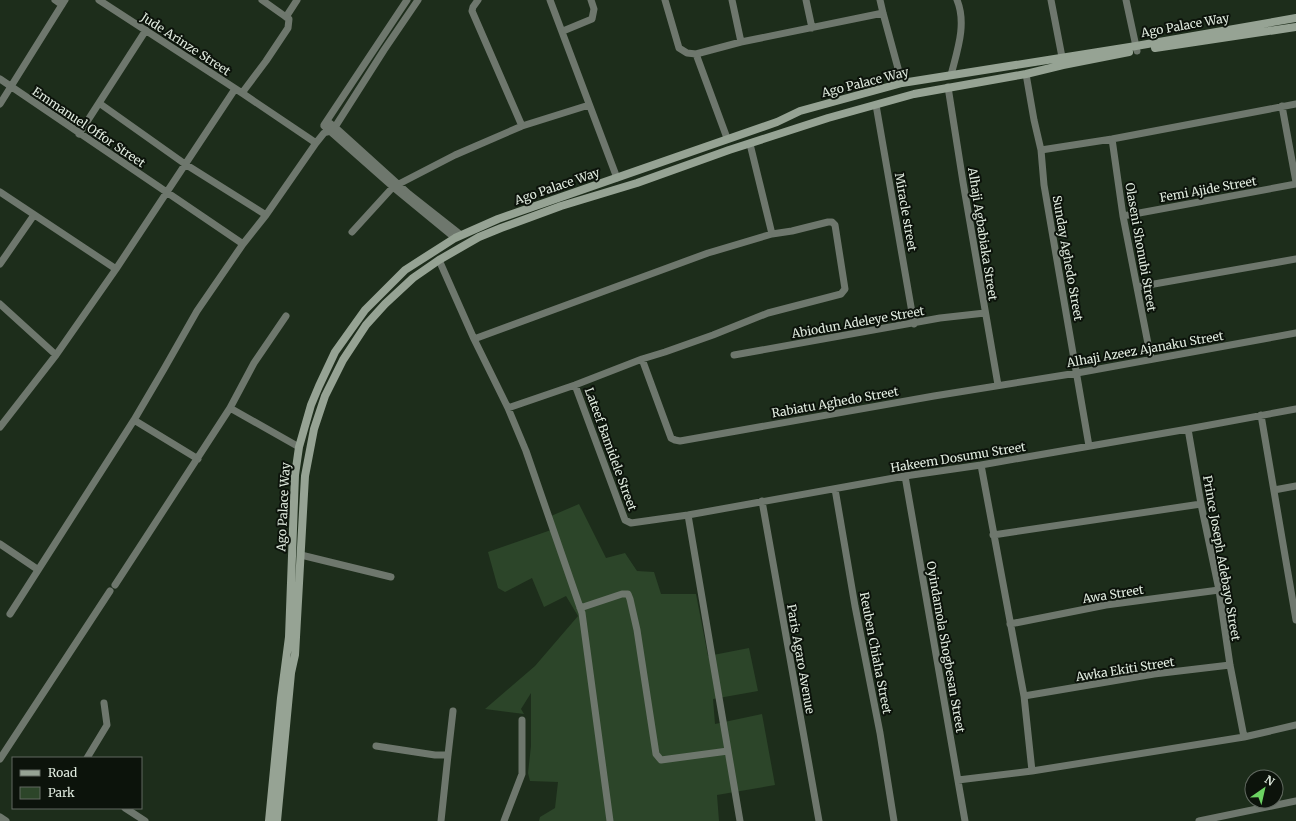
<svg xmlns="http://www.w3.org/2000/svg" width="1296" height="821" font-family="Merriweather,serif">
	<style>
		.green { fill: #2c4529 }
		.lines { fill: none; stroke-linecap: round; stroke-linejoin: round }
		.street { stroke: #6e776d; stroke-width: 7 }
		.secondary { stroke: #96a394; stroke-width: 8 }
		.labels { text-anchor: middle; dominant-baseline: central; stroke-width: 4; stroke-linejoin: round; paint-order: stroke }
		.street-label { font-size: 12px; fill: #e0ebdf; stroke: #0c130b }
	</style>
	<rect width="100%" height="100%" fill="#1d2d1b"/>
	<path class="green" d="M579,504L606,558L625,553L637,571L654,572L661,594H696L708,656L749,648L758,691L713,699L715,724L762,714L775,785L717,795L719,821H539L540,817L555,808L558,782L530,781L528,773L531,746V693L521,709L524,714L485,709L535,666L578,616L566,596L544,607L532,578L505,592L498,588L488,552L551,530V516Z"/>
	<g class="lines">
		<path class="street" d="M55,0L62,5
			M99,0L242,93L316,143L324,133L331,131L335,127L384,50L418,0
			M262,0L286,17
			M478,0L473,7L472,11L522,126
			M550,0L617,178
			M665,0L679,48L687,53L696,54L741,42L883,13
			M732,0L741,42
			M806,0L812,28
			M880,0L883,13L902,83
			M1051,0L1062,57
			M1126,0L1137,51
			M563,31L592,19L594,9L591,0
			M696,54L727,138
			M1026,74L1034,120L1041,150L1044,185L1089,446
			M951,75C957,51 967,24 957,0
			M0,79L243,244
			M948,87L963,182L998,385
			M242,93L266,61L288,28L289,19L286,17L297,0
			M99,103L185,164L266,215
			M0,104L65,0
			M876,105L914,324
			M1282,106L1296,182
			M327,121L335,127L409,194L461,235
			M324,125L407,0
			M324,126L393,187L455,238
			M79,134L146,30
			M1112,139L1123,216L1151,359
			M750,144L772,234
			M1041,150L1112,139L1296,104
			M0,192L116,269
			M1123,216L1296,184
			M352,232L393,187L455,155L522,126L589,105
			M439,260L474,339L508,408L526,451L582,613L610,821
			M0,264L34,215
			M1137,287L1296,259
			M0,304L56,355
			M474,339L708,253L772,234L792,231L828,222H832L835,225L845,289L841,294L768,313L713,335L665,352L642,359L575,385L508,408
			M734,355L940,318L985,313
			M642,359L671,438L675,440L680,441L934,396L1077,373L1296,333
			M575,385L625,520L631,523L688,515L905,476L981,465L1188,429L1296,409
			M230,408L299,447
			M1261,415L1296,620
			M134,420L198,459
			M0,427L56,355L116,269L235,89
			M1188,429L1201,504L1219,590L1230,665L1244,737
			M981,465L1024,696L1032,771
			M905,476L965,821
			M835,489L855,606L880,733L894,821
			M1274,490L1296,486
			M762,501L819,821
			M688,515L740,821
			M993,535L1201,504
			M0,544L37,569
			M301,555L391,577
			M115,585L230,408L254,363L286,316
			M580,608L622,594H628L630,599L637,630L656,754L661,760L728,751
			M10,614L134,420L164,369L197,311L243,244L266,215L316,143
			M1010,624L1106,605L1219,590
			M1024,696L1154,674L1230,665
			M376,746L435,755H448L453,711
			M87,758L107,725L104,703
			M0,759L110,591
			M958,780L1032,771L1244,737L1296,725
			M125,808L145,821
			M0,817L6,821
			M441,821L448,755
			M504,821L522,774V720
			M1199,821L1296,801"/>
		<path class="secondary" d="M1155,48L1296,27
			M269,821L281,698L289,637L295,475L299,447L311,405L319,386L335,352L365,310L405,270L455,238L498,219L777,122L800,111L902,83L1136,46L1296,18
			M277,821L291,673L295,655L305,476L314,429L325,396L343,360L366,325L385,304L413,278L439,260L479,237L501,228L561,206L637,183L729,150L828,118L914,94L1026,74L1063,65L1129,52"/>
	</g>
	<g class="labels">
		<g class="street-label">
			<text transform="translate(1185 25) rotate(-10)">Ago Palace Way</text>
			<text transform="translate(186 44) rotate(33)">Jude Arinze Street</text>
			<text transform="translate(865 82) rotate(-14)">Ago Palace Way</text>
			<text transform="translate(89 127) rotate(34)">Emmanuel Offor Street</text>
			<text transform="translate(557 186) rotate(-19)">Ago Palace Way</text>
			<text transform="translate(1208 189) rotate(-10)">Femi Ajide Street</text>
			<text transform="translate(906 212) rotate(80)">Miracle street</text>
			<text transform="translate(983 234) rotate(81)">Alhaji Agbabiaka Street</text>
			<text transform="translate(1141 247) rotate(80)">Olaseni Shonubi Street</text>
			<text transform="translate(1068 258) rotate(80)">Sunday Aghedo Street</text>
			<text transform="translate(858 322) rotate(-10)">Abiodun Adeleye Street</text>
			<text transform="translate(1145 349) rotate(-10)">Alhaji Azeez Ajanaku Street</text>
			<text transform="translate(835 402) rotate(-10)">Rabiatu Aghedo Street</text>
			<text transform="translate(611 449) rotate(70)">Lateef Bamidele Street</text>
			<text transform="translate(958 457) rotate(-9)">Hakeem Dosumu Street</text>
			<text transform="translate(283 507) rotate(-87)">Ago Palace Way</text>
			<text transform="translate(1222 558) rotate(80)">Prince Joseph Adebayo Street</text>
			<text transform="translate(1113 594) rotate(-9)">Awa Street</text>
			<text transform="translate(946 647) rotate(80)">Oyindamola Shogbesan Street</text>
			<text transform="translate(876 653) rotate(79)">Reuben Chiaha Street</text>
			<text transform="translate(801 659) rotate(80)">Paris Agaro Avenue</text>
			<text transform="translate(1125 669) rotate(-9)">Awka Ekiti Street</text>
		</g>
	</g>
	<rect x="12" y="757" width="130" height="52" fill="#0c130b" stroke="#616960"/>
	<rect x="20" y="770" width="20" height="6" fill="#96a394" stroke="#616960"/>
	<text x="48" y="777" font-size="12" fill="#e0ebdf">Road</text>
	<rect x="20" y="787" width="20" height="12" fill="#2c4529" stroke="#616960"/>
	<text x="48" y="797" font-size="12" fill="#e0ebdf">Park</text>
	<g transform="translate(1264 789) rotate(34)"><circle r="19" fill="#0c130b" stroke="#616960"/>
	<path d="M0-3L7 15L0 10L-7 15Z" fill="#6cd362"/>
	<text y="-6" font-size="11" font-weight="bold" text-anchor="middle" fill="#e0ebdf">N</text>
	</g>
</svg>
